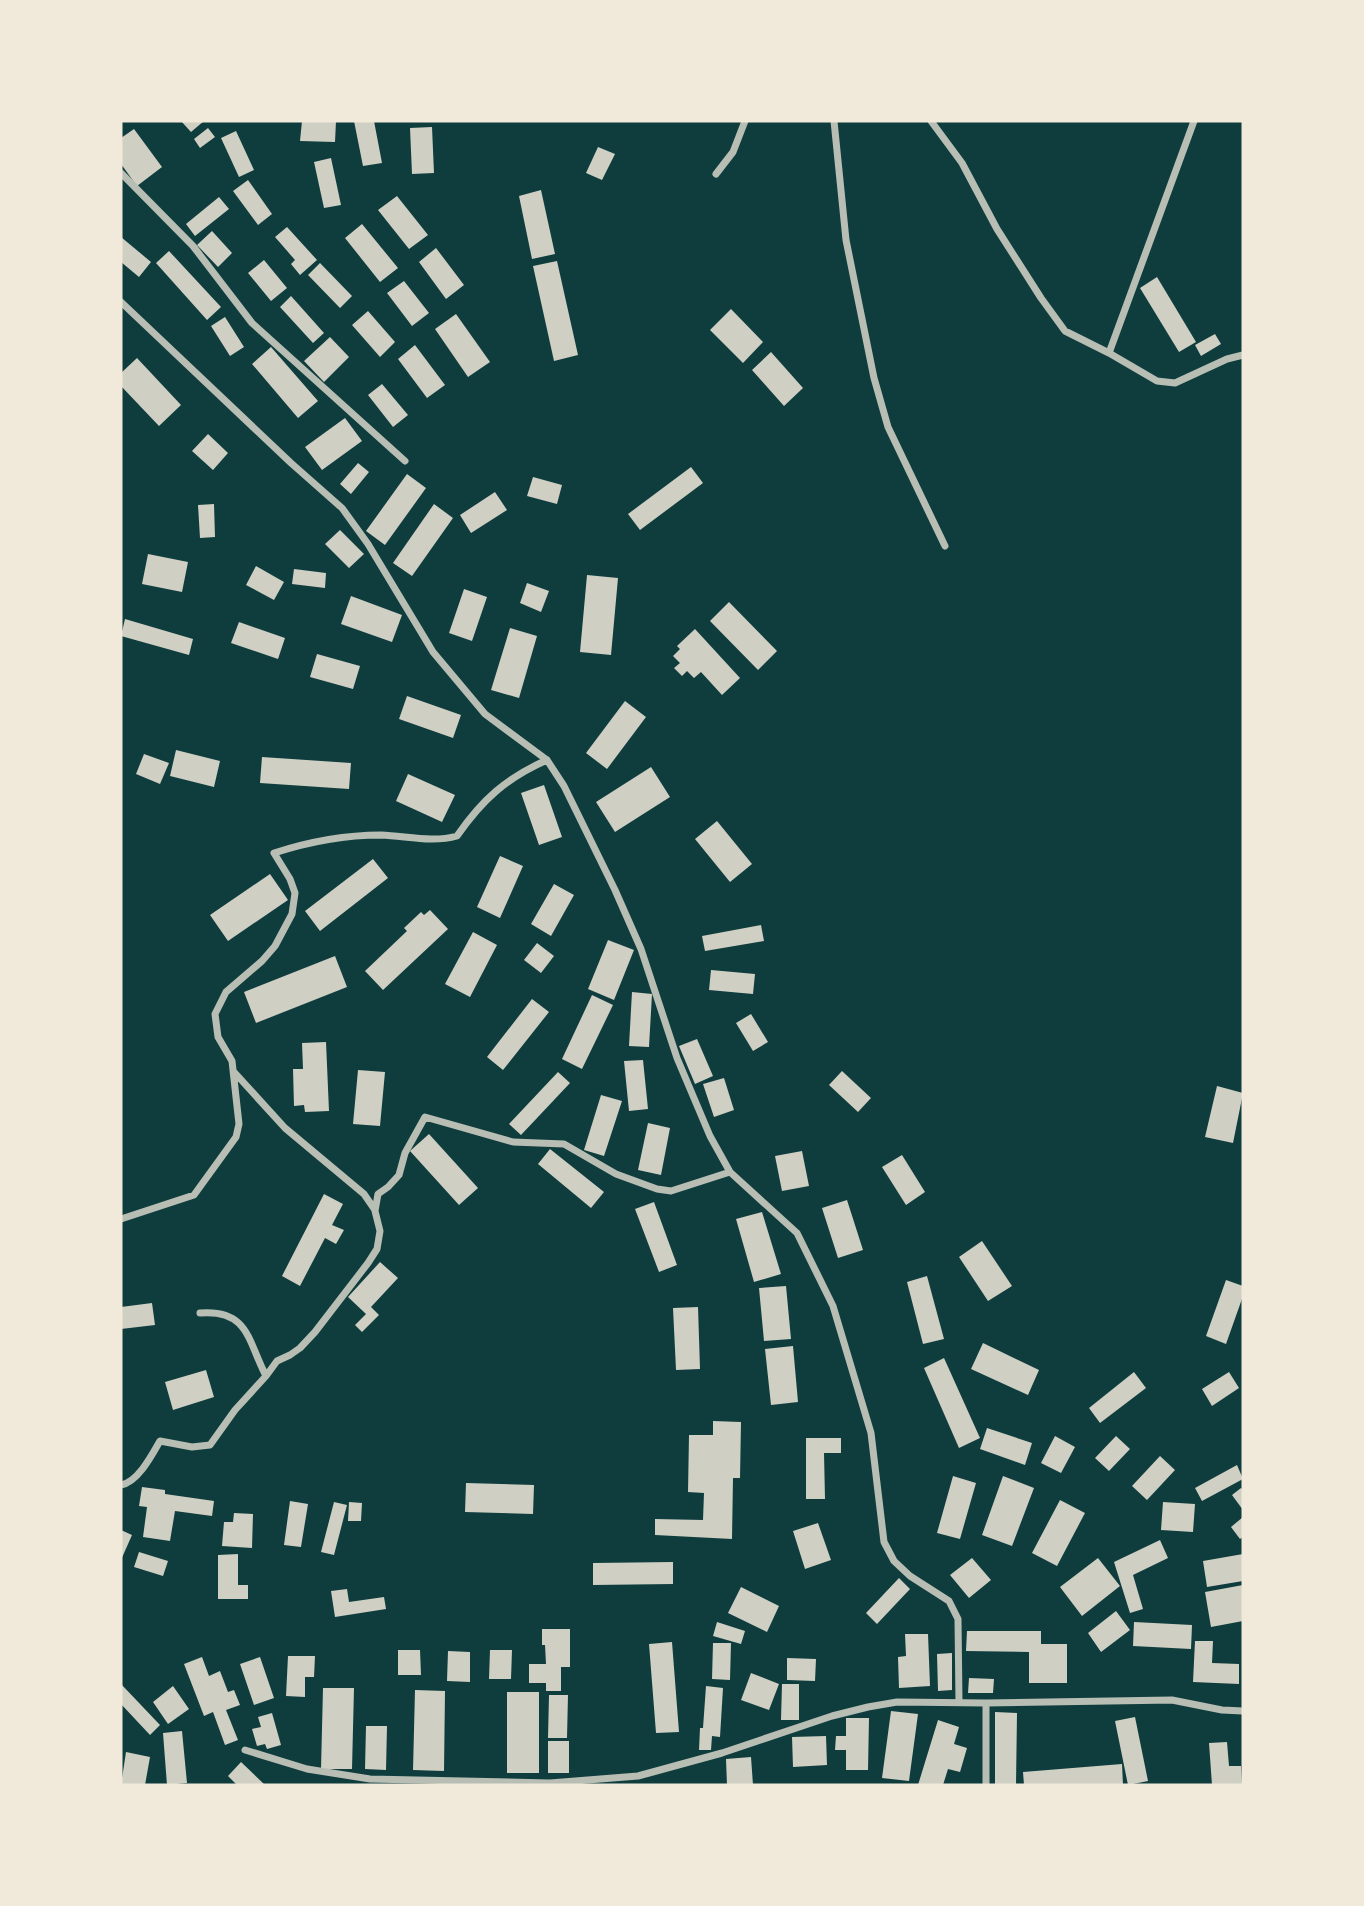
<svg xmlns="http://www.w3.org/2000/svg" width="1364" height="1906" font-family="Poppins,sans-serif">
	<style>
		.building { fill: #cfcfc3 }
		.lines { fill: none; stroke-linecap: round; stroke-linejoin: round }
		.minor { stroke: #b8beb3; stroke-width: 7 }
	</style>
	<rect width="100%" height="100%" fill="#0f3d3e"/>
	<path class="building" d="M181,121H204L191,132Z
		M302,121H336L335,142L300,141Z
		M354,121H374L382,163L363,166Z
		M432,127L434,173L412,174L410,128Z
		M208,128L215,137L200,148L194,139Z
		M134,129L162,167L137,186L121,164V138Z
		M236,131L254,170L239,177L221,138Z
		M598,147L615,154L602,180L586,173Z
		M331,158L341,205L324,208L314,162Z
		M248,180L272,214L258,225L233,191Z
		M541,190L555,254L532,259L519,196Z
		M397,196L428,235L409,249L378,210Z
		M219,197L229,209L195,236L186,224Z
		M362,224L398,268L380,282L345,238Z
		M287,227L317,260L300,275L291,264L295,260L275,237Z
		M212,231L232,253L218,267L197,245Z
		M121,237L151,262L139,277L121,262Z
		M436,248L464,285L446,299L419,262Z
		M169,251L221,307L207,320L156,263Z
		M264,260L287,288L271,301L248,273Z
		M557,261L578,355L554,361L533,266Z
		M320,263L352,296L340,308L308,275Z
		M1157,277L1196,342L1179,352L1140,288Z
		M404,281L429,313L412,326L387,293Z
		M291,296L324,333L313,343L280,307Z
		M731,309L763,342L743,363L710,330Z
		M368,311L395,342L380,357L352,325Z
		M456,314L490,362L468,377L435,329Z
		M225,317L244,347L230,356L211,326Z
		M1215,334L1221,344L1201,356L1195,345Z
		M330,337L349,357L324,382L304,361Z
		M415,345L445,385L427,398L398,359Z
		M271,347L318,401L298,418L252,364Z
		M771,352L803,388L784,406L752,370Z
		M137,358L181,405L159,426L121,386V373Z
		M382,384L408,415L393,427L368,395Z
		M345,418L362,441L322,470L305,447Z
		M208,434L228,453L213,470L192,451Z
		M358,463L369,472L351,494L340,484Z
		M691,467L703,483L640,530L628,514Z
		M407,474L426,488L385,545L366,531Z
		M533,477L562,485L557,504L527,496Z
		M495,492L507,510L471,533L460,515Z
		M214,504L215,537L200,538L198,505Z
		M434,504L453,518L412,576L393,563Z
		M340,530L364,554L349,568L325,544Z
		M148,554L188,562L182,592L142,584Z
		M256,566L284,582L274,600L246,585Z
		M294,569L326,573L325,588L292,584Z
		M587,575L618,578L611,655L580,652Z
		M527,583L549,591L541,612L520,603Z
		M464,589L487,597L472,641L449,633Z
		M351,596L402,615L392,642L341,624Z
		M729,602L777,651L758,670L710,621Z
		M125,619L193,639L189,655L121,636Z
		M239,622L285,638L278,659L231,643Z
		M510,628L537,636L519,698L491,690Z
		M695,629L740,678L722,695L701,672L694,678L687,671L682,676L674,668L680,663L673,656L680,649L677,646Z
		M317,654L360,666L353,689L310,677Z
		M407,696L461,715L453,738L399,719Z
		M625,701L646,717L607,769L586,753Z
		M176,750L220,761L214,787L170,776Z
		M144,754L169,763L160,784L136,774Z
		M262,757L351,763L349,789L260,783Z
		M651,767L670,797L615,832L596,802Z
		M408,774L455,795L442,822L396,801Z
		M544,785L562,837L539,845L521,793Z
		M717,821L752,864L730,882L695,839Z
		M500,856L523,866L500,918L477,907Z
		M373,859L388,878L320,931L305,911Z
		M270,874L288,900L228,941L210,915Z
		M554,884L574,895L551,936L531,924Z
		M430,910L448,929L383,990L365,971L407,931L404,928L421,912L424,915Z
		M761,925L764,941L705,951L702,936Z
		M473,932L497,945L470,997L445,984Z
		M608,940L634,950L614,1000L588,989Z
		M537,943L554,956L541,973L524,960Z
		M335,956L347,987L256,1023L244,992Z
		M711,970L755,974L753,994L709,990Z
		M632,992L652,994L649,1047L629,1046Z
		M592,995L613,1005L582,1069L562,1059Z
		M532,999L549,1012L503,1070L487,1057Z
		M751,1014L768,1042L753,1051L736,1023Z
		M697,1039L713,1076L695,1084L679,1046Z
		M326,1042L329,1111L305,1112L304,1105L294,1106L293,1069H303L302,1043Z
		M643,1060L648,1109L629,1111L624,1061Z
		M358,1070L385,1072L380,1126L353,1124Z
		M842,1071L871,1098L858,1112L829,1085Z
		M558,1072L570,1083L521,1135L509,1124Z
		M724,1078L734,1110L714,1117L703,1084Z
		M1217,1086L1243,1093L1233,1143L1205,1137Z
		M601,1095L622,1101L604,1156L584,1150Z
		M648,1123L670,1128L661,1175L638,1170Z
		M429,1134L478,1188L459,1205L410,1151Z
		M550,1149L604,1192L591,1208L538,1164Z
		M802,1151L809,1186L782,1191L775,1156Z
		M902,1155L925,1192L906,1205L882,1167Z
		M324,1194L343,1204L332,1225L344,1230L336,1244L325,1238L300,1286L282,1276Z
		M847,1200L863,1250L838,1258L822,1208Z
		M654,1202L677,1265L659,1272L635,1209Z
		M762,1212L781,1274L754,1282L736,1219Z
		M982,1241L1012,1286L988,1301L959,1257Z
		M380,1262L398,1278L371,1307L379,1315L362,1332L355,1325L366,1314L348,1297Z
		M927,1276L944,1339L923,1344L907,1282Z
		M1226,1280L1243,1286V1296L1226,1344L1206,1336Z
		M786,1286L791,1339L764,1341L759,1288Z
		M152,1303L155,1325L121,1329V1307Z
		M698,1307L700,1369L676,1370L673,1308Z
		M983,1343L1039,1370L1028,1395L971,1369Z
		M793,1346L798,1402L771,1405L765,1349Z
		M944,1358L980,1438L959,1448L924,1368Z
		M206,1370L214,1397L173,1410L165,1382Z
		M1134,1372L1146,1388L1100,1423L1089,1408Z
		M1229,1372L1239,1388L1212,1406L1202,1389Z
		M713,1421L741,1422L740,1478H733L732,1539L655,1535V1519L703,1520L704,1493L688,1492L689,1435H713Z
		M987,1428L1032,1443L1025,1465L980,1449Z
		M1055,1436L1075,1447L1061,1473L1041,1463Z
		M1116,1436L1130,1449L1109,1471L1095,1458Z
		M806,1438H841V1453H824L825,1499H806Z
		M1160,1456L1175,1470L1147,1500L1132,1486Z
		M1237,1465L1243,1479L1202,1501L1195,1488Z
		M953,1476L976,1483L960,1539L937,1533Z
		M1003,1476L1034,1488L1012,1546L982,1535Z
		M466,1483L534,1485L533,1514L465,1512Z
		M142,1487L165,1490V1494L214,1501L212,1516L175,1511L170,1541L143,1537L147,1507L139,1506Z
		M1241,1488L1243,1490V1510L1232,1495Z
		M1060,1500L1085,1513L1057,1566L1032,1553Z
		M290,1501L308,1504L301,1547L284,1545Z
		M334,1502L347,1505L334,1555L321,1552Z
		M349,1502L362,1503L361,1521H348Z
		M1163,1502L1195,1504L1193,1532L1161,1530Z
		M234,1513L253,1514L252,1548L222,1546L224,1522H233Z
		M1243,1517V1537L1240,1539L1231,1527Z
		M818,1523L831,1560L805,1569L793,1531Z
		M121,1530L132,1535L121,1560Z
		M1160,1540L1168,1558L1133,1575L1143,1609L1130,1613L1114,1562Z
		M139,1552L168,1561L163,1576L134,1567Z
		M238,1554V1585H248V1599H218V1555Z
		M1243,1554V1581L1207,1587L1203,1561Z
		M972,1558L991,1580L969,1598L950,1575Z
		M1098,1558L1120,1586L1082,1616L1060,1587Z
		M673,1562V1584L593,1585V1563Z
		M899,1578L910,1589L877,1624L866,1613Z
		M1243,1585V1621L1211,1627L1205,1592Z
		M741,1587L779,1606L767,1632L728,1613Z
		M347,1589L349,1602L384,1597L386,1609L335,1617L331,1591Z
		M1116,1611L1130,1630L1101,1652L1088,1633Z
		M717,1622L745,1631L741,1644L713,1636Z
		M1134,1622L1192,1625L1191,1649L1133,1646Z
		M542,1629H570V1667H561V1691H546V1683H529V1664H546L545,1645H542Z
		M967,1631H1041V1644H1067V1683H1029V1652L966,1651Z
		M905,1634H928L930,1686L899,1688L898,1657L906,1656Z
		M1195,1641H1213L1212,1663L1239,1664V1684L1193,1682Z
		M672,1642L679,1732L656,1733L649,1644Z
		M713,1643H731L730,1680L712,1679Z
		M398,1650H420L421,1675H398Z
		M490,1650H512L511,1679H489Z
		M448,1651L470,1652V1682L447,1681Z
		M952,1653V1690L938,1691L937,1654Z
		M288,1656H315L314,1677H305V1697L286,1696Z
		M202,1657L209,1676L220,1671L228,1692L234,1690L240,1705L226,1710L238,1740L225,1745L213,1712L204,1716L184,1664Z
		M260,1657L274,1698L254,1705L240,1664Z
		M787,1658L816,1659L815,1681L787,1680Z
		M751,1673L779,1684L769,1710L741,1700Z
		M969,1678L994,1679L993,1693H968Z
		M121,1684L160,1725L150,1735L121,1704Z
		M782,1684H799V1720H781Z
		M173,1686L189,1709L168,1724L153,1702Z
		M706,1686L723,1688L720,1737L712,1736L711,1750H699L700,1728H703Z
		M323,1688H354L352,1769H321Z
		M415,1690L445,1691L444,1771L413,1770Z
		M507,1692H539V1773H507Z
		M549,1695H568L567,1738H548Z
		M891,1711L918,1714L909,1781L882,1778Z
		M995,1712L1017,1713L1016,1785H995Z
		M272,1713L281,1745L267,1749L265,1744L257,1746L252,1729L261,1727L258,1717Z
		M1135,1717L1148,1781L1128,1785L1115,1721Z
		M846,1718H869L868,1770H846V1750H835L836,1736H846Z
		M938,1720L959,1727L954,1744L967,1748L960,1772L948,1769L943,1785H918Z
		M366,1726H387L386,1770L365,1769Z
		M182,1731L187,1783L167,1785L163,1733Z
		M826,1736L827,1765L793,1767L792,1737Z
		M548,1741H569V1773H548Z
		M1227,1742L1229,1766H1241L1242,1785H1212L1209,1743Z
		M126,1752L150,1757L145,1785H121Z
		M751,1757L753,1785H727L726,1759Z
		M241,1762L265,1785H237L228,1776Z
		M1122,1764L1123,1785H1024L1023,1772Z"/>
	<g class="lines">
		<path class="minor" d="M834,121L846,240L874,378L888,427L945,546
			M931,121L962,163L997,229L1041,298L1065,331L1109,353L1157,381L1175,383L1227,359L1243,355
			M121,173L193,246L252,323L405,461
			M716,174L733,152L745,121
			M121,302L291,463L342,508L368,544L433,652L485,714L547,760L564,786L615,890L641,949L677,1058L710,1136L730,1172L797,1233L833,1306L871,1433L884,1542L894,1561L910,1576L949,1601L958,1619L959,1702
			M1109,353L1194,121
			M234,1072L285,1128L364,1194L375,1210
			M121,1219L194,1195L236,1137L239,1124L232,1061L218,1037L215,1014L226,992L262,961L275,946L292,914L295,893L290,879L274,853C308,842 344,835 381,835C407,836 432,843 457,836C482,800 506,778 547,760
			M200,1313C249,1309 248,1342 266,1376
			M121,1485C138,1482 152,1455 160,1441L192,1447L210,1445L235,1410L266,1376L277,1361L290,1355L300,1348L315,1332L368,1263L377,1249L380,1231L375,1211L378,1194L388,1187L399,1175L405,1153L425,1117L513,1142L564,1144L616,1174L657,1189L671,1191L730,1172
			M245,1750L307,1769L370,1779L550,1783L638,1776L722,1753L832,1716L868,1707L897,1702L986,1703L1172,1700L1222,1710L1243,1711
			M986,1785V1703"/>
	</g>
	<rect width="1364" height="1906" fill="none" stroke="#f1e9da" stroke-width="245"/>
</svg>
